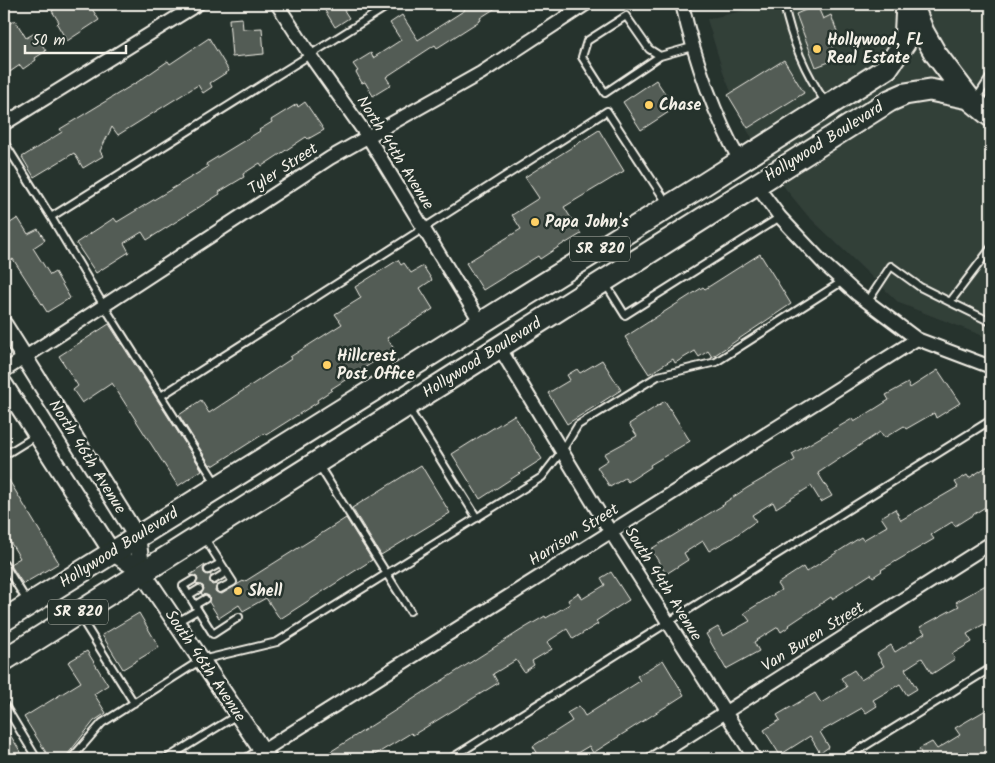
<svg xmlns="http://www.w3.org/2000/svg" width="995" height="763" font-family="Kalam,sans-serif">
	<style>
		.built { fill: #333f39 }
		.building { fill: #525c55; stroke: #f4f1e8 }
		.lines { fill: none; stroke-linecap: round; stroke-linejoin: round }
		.service-casing { stroke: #f4f1e8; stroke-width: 10 }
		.minor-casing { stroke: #f4f1e8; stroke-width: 16 }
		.tertiary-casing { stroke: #f4f1e8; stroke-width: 20 }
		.trunk-casing { stroke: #f4f1e8; stroke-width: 25 }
		.service { stroke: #26332d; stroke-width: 6 }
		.minor { stroke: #26332d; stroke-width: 12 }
		.tertiary { stroke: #26332d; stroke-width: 16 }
		.trunk { stroke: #26332d; stroke-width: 21 }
		.poi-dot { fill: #ffd166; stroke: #26332d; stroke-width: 2 }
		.labels { text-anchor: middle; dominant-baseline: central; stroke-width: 5; stroke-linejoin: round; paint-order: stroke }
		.shield { fill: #26332d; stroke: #b6b8b0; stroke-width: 1 }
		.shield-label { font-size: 15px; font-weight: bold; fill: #f4f1e8 }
		.poi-label { font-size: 16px; font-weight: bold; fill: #f4f1e8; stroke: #26332d; text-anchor: start }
		.street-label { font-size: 16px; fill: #f4f1e8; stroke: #26332d }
	</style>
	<rect width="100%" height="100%" fill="#26332d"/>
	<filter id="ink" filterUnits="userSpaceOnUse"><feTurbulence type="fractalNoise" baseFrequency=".02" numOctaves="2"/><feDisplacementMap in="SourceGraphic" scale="10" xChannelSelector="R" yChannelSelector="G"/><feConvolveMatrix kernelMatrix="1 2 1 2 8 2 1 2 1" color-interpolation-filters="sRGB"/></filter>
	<g filter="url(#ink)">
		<path class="built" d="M774,4H991V339L899,303L807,215L785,188L747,130L724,75L707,19Z"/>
		<path class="building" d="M63,4H89L99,20L67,41L57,24L59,22L52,11Z
			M321,4H340L349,18L335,27Z
			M461,4H502L480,18L481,20L437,48L435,45L386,77L391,85L373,96L365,82L362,83L356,72L358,71L353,64L371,53L373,58L401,40L390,23L402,15L418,40L465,10Z
			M817,5L823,19L831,15L840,40L831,43L837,59L816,67L796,14Z
			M242,18L243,29L262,28L264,54L232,57L229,19Z
			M15,20L26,38L35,33L46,51L35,58L36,60L23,69L20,65L4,76V27Z
			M209,38L229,71L210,83L212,87L203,93L198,85L118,135L112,127L100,151L103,156L83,168L74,153L34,177L22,157L62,132L60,129L139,81L168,61L170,64Z
			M784,60L804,93L748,128L728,95Z
			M656,80L675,108L641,130L623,102Z
			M305,102L324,130L308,139L306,137L262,166L260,163L243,174L244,177L219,192L220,194L147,240L142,232L124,243L129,252L96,273L76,243L114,218L117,222L208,167L206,164L260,131L259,130L272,122L271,120L297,104L298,107Z
			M599,130L624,171L564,207L581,234L566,243V242L540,259L538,256L483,290L466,263L521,229L512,215L539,198L525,177Z
			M18,218L28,234L38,229L45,240L33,248L50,275L55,272L70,298L47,312L13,259L4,265V227Z
			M760,254L791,304L712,357L708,351L699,357L695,351L675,363L673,359L649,374L625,337L703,287L705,289Z
			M398,260L401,265L404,263L411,273L423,266L432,280L420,288L433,309L387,338L394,349L331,389L332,390L317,400L318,402L266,435L265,433L213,466L212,464L210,465L179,415L201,400L209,413L291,359L290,357L342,324L335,314L361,298L355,287Z
			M109,324L202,470L178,486L112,383L82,403L73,390L78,386L59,356Z
			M602,360L621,390L567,424L548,393L570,380L567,375L577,369L580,373Z
			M938,370L960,403L936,418L934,413L906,429L904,426L884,438L880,432L818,473L832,496L821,502L811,486L776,508L773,502L752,515L756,521L732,538L709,551L703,541L684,553L688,560L666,574L651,549L725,504L724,503L747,488L795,460L792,454L852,419L854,422L889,400L886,395L908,383L910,388Z
			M665,401L690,441L650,465L651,467L628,482L625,478L610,487L597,467L608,460L604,454L637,436L629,424Z
			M514,415L542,459L480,499L452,454Z
			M991,464V502L987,506L955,526L952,522L931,535L934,539L881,570L882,571L873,577L871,574L832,599L831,597L789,625L790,626L781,632L778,627L754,642L759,651L726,669L706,634L718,627L723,636L750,621L744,613L781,590L777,584L803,567L806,572L861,537L863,540L887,526L881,517L895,509L901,520L958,487L955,482L967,475L969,478Z
			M421,465L450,513L381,555L352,508Z
			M4,472L59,563L23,584L10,564L20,558L4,532Z
			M346,518L372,560L280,619L266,598L243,611L239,605L219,618L209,602V596L201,594L204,589L203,586L196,584L198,580L197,577L190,575L205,565L203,569L204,573L207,575L211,574L210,582L212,585L217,584L215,591L218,593L222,594L243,581L244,582Z
			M611,572L629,600L596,621L598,624L573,639L567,629L547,642L552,649L532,661L534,665L524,672L516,660L493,674L498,683L413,735L411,733L368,759H319L523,629L545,616L546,618L570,604L568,600L578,593L582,599L605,585L601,578Z
			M991,582V620L967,634L972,642L952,654L955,659L932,674L922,658L905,669L917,689L907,695L900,684L873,700L877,706L866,713L862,708L820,732L829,747L820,753L810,736L780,755L764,730L780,720L777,715L815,693L821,703L847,687L841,678L854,670L861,680L884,666L877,654L891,645L895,652L925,633L920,627L959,606L956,602Z
			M139,613L159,647L123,669L102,635Z
			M87,651L108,685L94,694L106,713L94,721L64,759H50L24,717L81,682L68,662Z
			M663,660L684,695L593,753L589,746L567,759H541L533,746L572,721L567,713L579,706L585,716L640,681L637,676Z
			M991,707V750L977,759H920L923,757L919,749L932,742L937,749L960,735L955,728Z
			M4,725L25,759H4Z"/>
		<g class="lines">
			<defs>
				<path id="service" d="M784,4C791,39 806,74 826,103
					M660,56L605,93L582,57L587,41L626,16L649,49L660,56L692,47
					M976,99L991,76
					M4,142L51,217L391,4
					M51,217L104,306L216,483
					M991,248L950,302L991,322
					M605,283L625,315L780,217
					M868,301L891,266L920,287L950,302
					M161,396L607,111L667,203
					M409,409L477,518
					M8,453L37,435
					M318,464L410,611
					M204,537L233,582L220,589
					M4,564L27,601
					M208,570L221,563
					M193,580L183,586L198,610
					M214,580L227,572
					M189,595L199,589
					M195,605L205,599
					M79,615L134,703
					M177,622L198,610L213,634L239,617
					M4,704L37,759
					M71,759L102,723L201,660L277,642L542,477L562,451L578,425L658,376L716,362L843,281
					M166,759L237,715
					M450,759L991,420
					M844,759L991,668"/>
				<path id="minor" d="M277,4L314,61L368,137L481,323
					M682,4C695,60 712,111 740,161
					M4,124L198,4
					M756,185L780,217L825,265L857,294L917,339L991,367
					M499,347L610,531L755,759
					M4,371L330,158L481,73L586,4
					M250,759L917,339
					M652,759L991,543"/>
				<path id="tertiary" d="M4,325L137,537L142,572
					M4,384L112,552L142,572L268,759"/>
				<path id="trunk" d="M912,4L923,32L935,53L969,98L991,116
					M4,620L703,185L887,68L905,42L907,4
					M4,660L889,101L905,94L930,90L969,98"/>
			</defs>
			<use href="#service" class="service-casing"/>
			<use href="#minor" class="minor-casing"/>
			<use href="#tertiary" class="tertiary-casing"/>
			<use href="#trunk" class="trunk-casing"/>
			<use href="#service" class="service"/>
			<use href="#minor" class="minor"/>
			<use href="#tertiary" class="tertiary"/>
			<use href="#trunk" class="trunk"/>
		</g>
	</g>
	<g class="poi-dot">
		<circle cx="817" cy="49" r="5"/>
		<circle cx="649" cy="105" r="5"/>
		<circle cx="535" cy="222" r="5"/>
		<circle cx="327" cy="365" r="5"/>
		<circle cx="238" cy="591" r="5"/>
	</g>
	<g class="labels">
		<g class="shield">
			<rect x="570" y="236.5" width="60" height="25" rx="4"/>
			<rect x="48" y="599.5" width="60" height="25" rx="4"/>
		</g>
		<g class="shield-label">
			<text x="600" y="249">SR 820</text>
			<text x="78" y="612">SR 820</text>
		</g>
		<g class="poi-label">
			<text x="827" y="40">Hollywood, FL<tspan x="827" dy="18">Real Estate</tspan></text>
			<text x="659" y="105">Chase</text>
			<text x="545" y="222">Papa John's</text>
			<text x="337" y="356">Hillcrest<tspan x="337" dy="18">Post Office</tspan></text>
			<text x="248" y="591">Shell</text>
		</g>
		<g class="street-label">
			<text transform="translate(824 142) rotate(-32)">Hollywood Boulevard</text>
			<text transform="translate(395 153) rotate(58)">North 44th Avenue</text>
			<text transform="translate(283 169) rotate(-33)">Tyler Street</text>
			<text transform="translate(482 358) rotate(-32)">Hollywood Boulevard</text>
			<text transform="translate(87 457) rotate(58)">North 46th Avenue</text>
			<text transform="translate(574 535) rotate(-32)">Harrison Street</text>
			<text transform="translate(119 548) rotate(-32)">Hollywood Boulevard</text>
			<text transform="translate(663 584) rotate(58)">South 44th Avenue</text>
			<text transform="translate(813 637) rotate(-32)">Van Buren Street</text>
			<text transform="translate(205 666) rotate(56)">South 46th Avenue</text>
		</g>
	</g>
	<rect width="995" height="763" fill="none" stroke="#26332d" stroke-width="20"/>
	<rect x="10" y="10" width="975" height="743" fill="none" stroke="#f4f1e8" stroke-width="2" filter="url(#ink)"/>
	<path d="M25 45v8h101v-8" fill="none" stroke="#f4f1e8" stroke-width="2.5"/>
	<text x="32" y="45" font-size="15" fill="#f4f1e8" stroke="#26332d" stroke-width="4" paint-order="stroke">50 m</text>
</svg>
